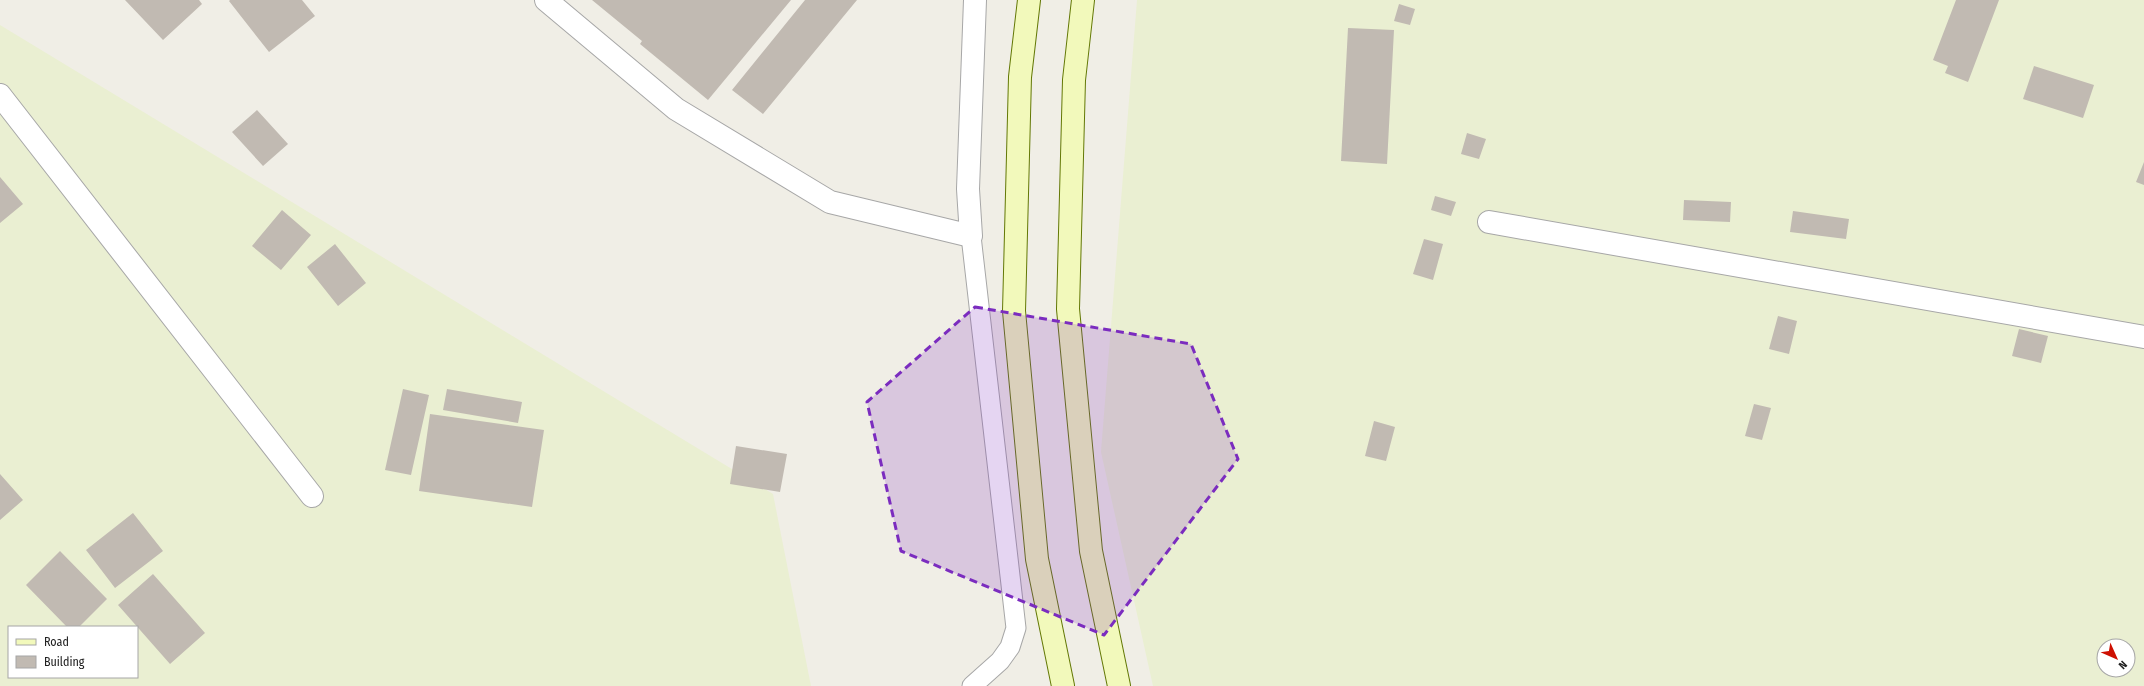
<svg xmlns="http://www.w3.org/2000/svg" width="2144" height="686" font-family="'Fira Sans Condensed',sans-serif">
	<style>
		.farmland { fill: #eaefd2; fill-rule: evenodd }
		.building { fill: #c1bab2 }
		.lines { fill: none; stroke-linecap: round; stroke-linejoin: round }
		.lane-casing { stroke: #a7a7a7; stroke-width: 21 }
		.street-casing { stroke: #a7a7a7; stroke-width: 24 }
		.secondary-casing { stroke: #637805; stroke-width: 24 }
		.lane { stroke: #fff; stroke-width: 19 }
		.street { stroke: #fff; stroke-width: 22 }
		.secondary { stroke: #f2f9bb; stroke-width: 22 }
		.marked { fill: #7b2cbf; fill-opacity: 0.2; stroke: #7b2cbf; stroke-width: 3; stroke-dasharray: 8 5; stroke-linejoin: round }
	</style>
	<rect width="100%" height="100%" fill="#f0eee6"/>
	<path class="farmland" d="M1137,0H2144V686H1153L1101,452ZM2104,646H2128V670H2104Z
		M0,25L773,494L811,686H0ZM9,627H137V677H9Z"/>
	<path class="building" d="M125,0H199L202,4L163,40Z
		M230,0H302L315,16L269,52L229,1Z
		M592,0H791L708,100L640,44L642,41Z
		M805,0H857L763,114L732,90Z
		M1956,0H1999L1968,82L1945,73L1948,66L1933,60Z
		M1399,4L1415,9L1410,25L1394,21Z
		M1348,28L1394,30L1387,164L1341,161Z
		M2034,66L2094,85L2083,118L2023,99Z
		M257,110L288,144L263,166L232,132Z
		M1467,133L1486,139L1479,159L1461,154Z
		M2144,162V185L2136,182Z
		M0,177L23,204L0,223Z
		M1435,196L1456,202L1451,216L1431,210Z
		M1684,200L1731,202L1730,222L1683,220Z
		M282,210L311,235L281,270L252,246Z
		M1793,211L1849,219L1846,239L1790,232Z
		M1424,239L1443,244L1433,280L1413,274Z
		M335,244L366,283L338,306L307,267Z
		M1778,316L1797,321L1789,354L1769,349Z
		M2019,329L2048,336L2041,363L2012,356Z
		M403,389L429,395L411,475L385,470Z
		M447,389L522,402L518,423L443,410Z
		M1754,404L1771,408L1762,440L1745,436Z
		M430,414L544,430L532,507L419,491Z
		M1374,421L1395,427L1386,461L1365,456Z
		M736,446L787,454L780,492L730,484Z
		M0,474L23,500L0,520Z
		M133,513L163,551L115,588L86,550Z
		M60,551L107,599L79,627H67L26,585Z
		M153,574L205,633L170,664L118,605Z"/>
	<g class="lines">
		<defs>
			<path id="lane" d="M971,236L1016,628L1010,647L1000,661L972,686"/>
			<path id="street" d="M546,0L676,109L830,202L971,236L968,189L975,0
				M0,95L312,496
				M1489,222L2144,337"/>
			<path id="secondary" d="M1029,0L1020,77L1014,311L1037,559L1063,686
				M1083,0L1074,80L1068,309L1091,551L1119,686"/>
		</defs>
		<use href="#lane" class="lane-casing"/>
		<use href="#street" class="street-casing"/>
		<use href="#secondary" class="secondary-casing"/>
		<use href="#lane" class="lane"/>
		<use href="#street" class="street"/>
		<use href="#secondary" class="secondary"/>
	</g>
	<path class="marked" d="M975,307L1191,344L1238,459L1104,635L901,551L867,402Z"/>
	<rect x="8" y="626" width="130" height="52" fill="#ffffff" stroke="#a6a6a6"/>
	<rect x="16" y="639" width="20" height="6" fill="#f2f9bb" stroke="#a6a6a6"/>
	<text x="44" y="646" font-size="12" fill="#202020">Road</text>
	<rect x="16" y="656" width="20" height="12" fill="#c1bab2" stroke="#a6a6a6"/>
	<text x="44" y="666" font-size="12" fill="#202020">Building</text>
	<g transform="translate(2116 658) rotate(135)"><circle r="19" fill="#ffffff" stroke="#a6a6a6"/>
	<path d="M0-3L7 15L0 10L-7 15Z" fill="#ce1001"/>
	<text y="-6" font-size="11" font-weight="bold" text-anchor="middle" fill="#202020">N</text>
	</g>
</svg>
